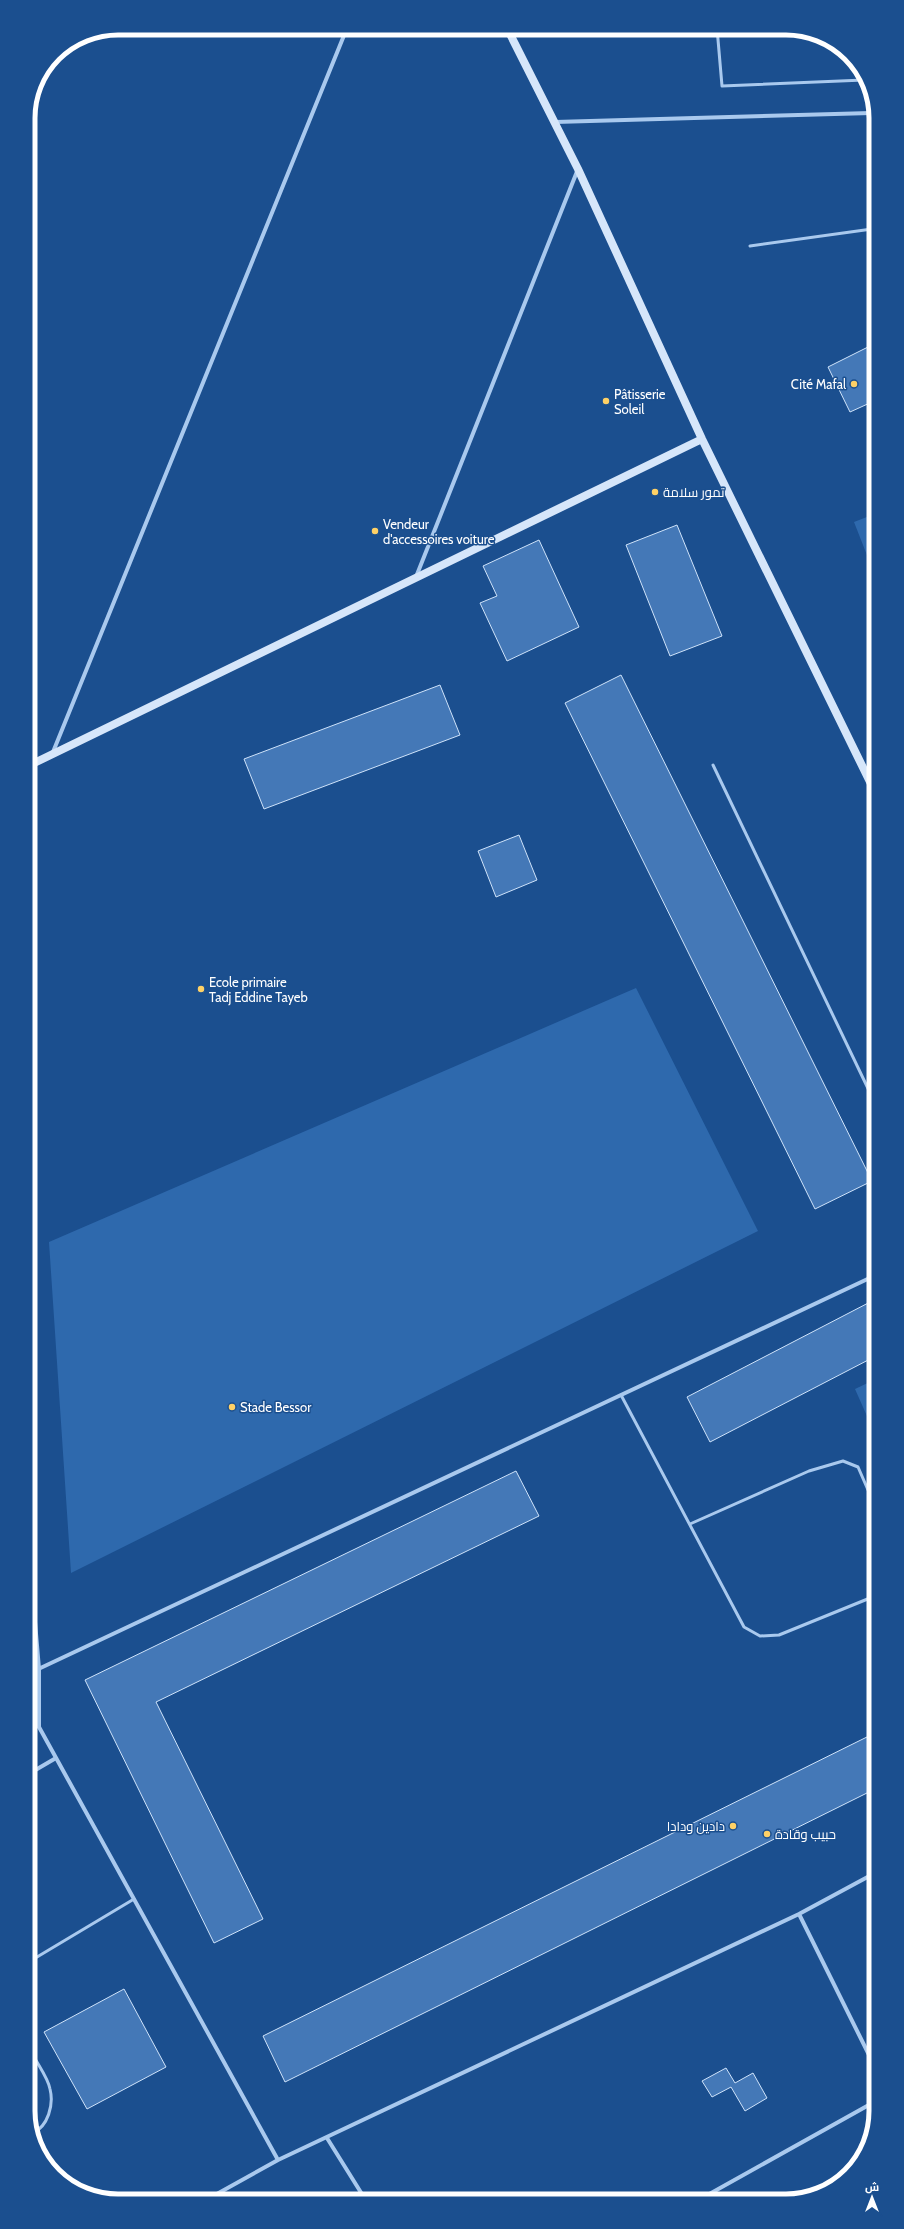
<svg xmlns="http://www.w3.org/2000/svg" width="904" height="2229" font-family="Cabin,Cairo,sans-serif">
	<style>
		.green { fill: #2e69ad }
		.building { fill: #4478b7; stroke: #cfe3fa }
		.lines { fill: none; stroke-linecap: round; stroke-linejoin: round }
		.lane { stroke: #a9c9ee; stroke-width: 3 }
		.street { stroke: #a9c9ee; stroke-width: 4 }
		.secondary { stroke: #d6e6fa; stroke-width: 8 }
		.poi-dot { fill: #ffd166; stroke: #1b4f8f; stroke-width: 1.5 }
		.labels { text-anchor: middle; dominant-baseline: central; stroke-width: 3; stroke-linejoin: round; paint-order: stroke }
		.poi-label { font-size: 13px; fill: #fff; stroke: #1b4f8f; text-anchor: start }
		.rim { fill: none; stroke: #fff; stroke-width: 5 }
	</style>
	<rect width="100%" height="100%" fill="#1b4f8f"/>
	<path class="green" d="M872,515V568L854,522Z
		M636,988L758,1231L71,1573L49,1242Z
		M874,1380V1432L855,1389Z"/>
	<path class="building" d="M872,345V402L850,412L828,367Z
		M677,525L722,636L670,656L626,545Z
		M539,540L579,627L507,661L480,603L497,596L483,566Z
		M621,675L872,1181L815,1209L565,703Z
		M440,685L460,735L264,809L244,759Z
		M519,835L537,880L496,897L478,851Z
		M874,1300V1357L710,1442L687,1397Z
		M516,1471L539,1516L156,1702L263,1919L214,1943L85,1680Z
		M875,1733V1789L285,2082L263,2036Z
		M124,1989L166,2067L87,2109L44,2032Z
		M726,2068L735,2083L753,2073L767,2098L745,2111L731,2087L712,2097L702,2081Z"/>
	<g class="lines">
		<path class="lane" d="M717,28L722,86L864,80
			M750,246L872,229
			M713,765L874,1101
			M621,1395L744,1627L760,1636L779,1635L875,1596
			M690,1524L809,1471L843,1461L858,1467L875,1506
			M32,1960L134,1899
			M33,2055C38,2065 48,2078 50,2089C54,2105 48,2126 33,2133"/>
		<path class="street" d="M555,122L871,113
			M416,577L578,169
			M53,752L347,28
			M31,1575L39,1669V1727L278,2160
			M32,1672L874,1276
			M32,1723L39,1727
			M32,1772L56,1758
			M799,1914L876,2069
			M327,2138L365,2199
			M704,2197L876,2101
			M206,2200L278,2160L799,1914L875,1873"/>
		<path class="secondary" d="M507,28L578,169L702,439L873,788
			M30,765L702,439"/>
	</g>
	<g class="poi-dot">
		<circle cx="854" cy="384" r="4"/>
		<circle cx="606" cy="401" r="4"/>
		<circle cx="655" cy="492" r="4"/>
		<circle cx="375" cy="531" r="4"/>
		<circle cx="201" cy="989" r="4"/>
		<circle cx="232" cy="1407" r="4"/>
		<circle cx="733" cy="1826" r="4"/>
		<circle cx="767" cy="1834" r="4"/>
	</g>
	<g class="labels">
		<g class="poi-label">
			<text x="846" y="384" text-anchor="end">Cité Mafal</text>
			<text x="614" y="394">Pâtisserie<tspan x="614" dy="15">Soleil</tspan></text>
			<text x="663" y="492">تمور سلامة</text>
			<text x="383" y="524">Vendeur<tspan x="383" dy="15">d'accessoires voiture</tspan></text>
			<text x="209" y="982">Ecole primaire<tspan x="209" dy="15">Tadj Eddine Tayeb</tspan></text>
			<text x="240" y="1407">Stade Bessor</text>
			<text x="725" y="1826" text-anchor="end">دادين ودادا</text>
			<text x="775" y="1834">حبيب وقادة</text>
		</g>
	</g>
	<path d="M0 0H904V2229H0ZM118 35H786A83 83 0 0 1 869 118V2111A83 83 0 0 1 786 2194H118A83 83 0 0 1 35 2111V118A83 83 0 0 1 118 35Z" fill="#1b4f8f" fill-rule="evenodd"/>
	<path class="rim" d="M118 35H786A83 83 0 0 1 869 118V2111A83 83 0 0 1 786 2194H118A83 83 0 0 1 35 2111V118A83 83 0 0 1 118 35Z"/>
	<g transform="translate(872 2197)" stroke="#1b4f8f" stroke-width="3" paint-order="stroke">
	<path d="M0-3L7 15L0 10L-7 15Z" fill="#ffffff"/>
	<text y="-6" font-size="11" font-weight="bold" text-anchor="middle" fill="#ffffff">ش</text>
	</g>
</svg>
